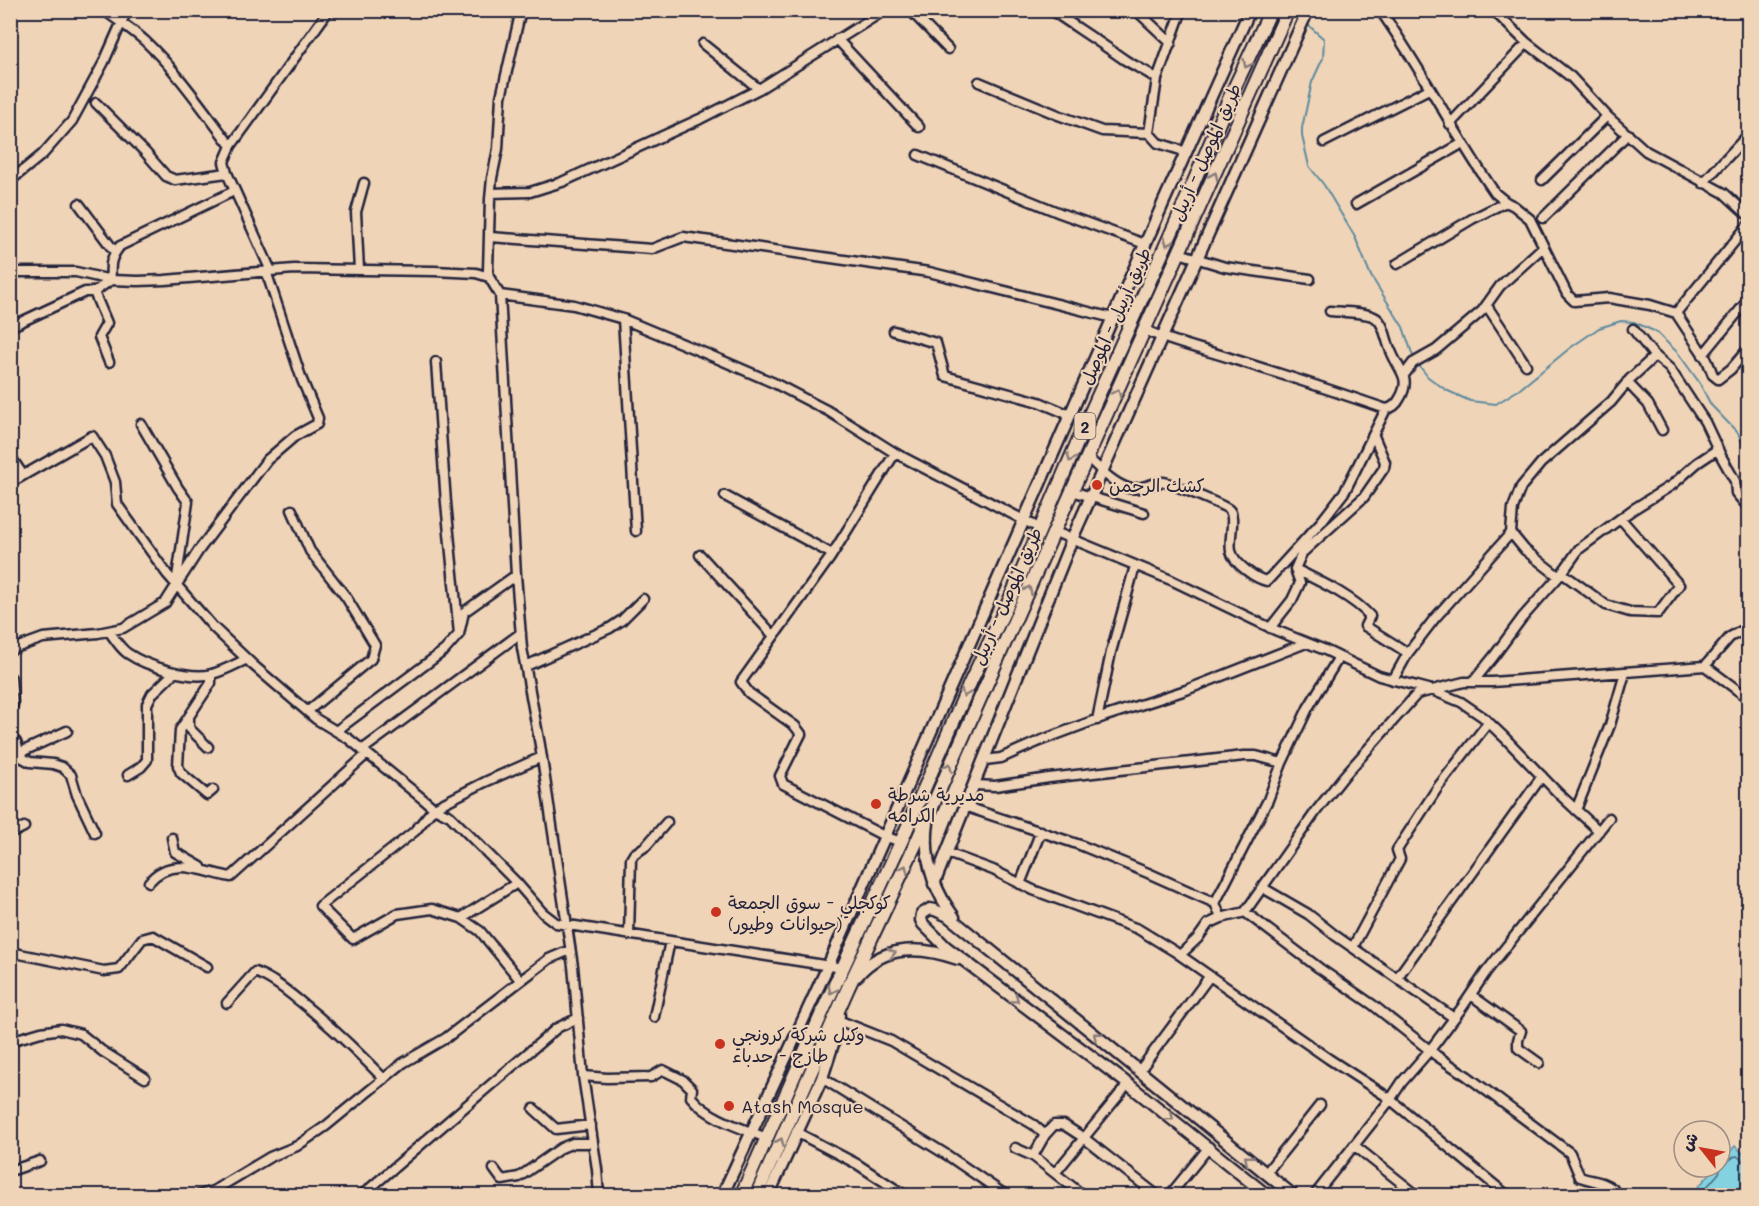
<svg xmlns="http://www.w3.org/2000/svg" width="1759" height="1206" font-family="Mali,'Playpen Sans Arabic',sans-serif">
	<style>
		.water { fill: #83d1e1; stroke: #5c8b9f; stroke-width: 1.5 }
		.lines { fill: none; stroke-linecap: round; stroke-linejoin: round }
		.shore { stroke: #49687d; stroke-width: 1.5 }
		.stream { stroke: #5c8b9f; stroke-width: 2 }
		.minor-casing { stroke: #22223b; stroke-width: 13 }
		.major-casing { stroke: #22223b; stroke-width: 15 }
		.highway-casing { stroke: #22223b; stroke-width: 16 }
		.minor { stroke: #f0d4b7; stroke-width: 8 }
		.major { stroke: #f0d4b7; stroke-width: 10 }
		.highway { stroke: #f0d4b7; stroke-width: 12 }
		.oneway { stroke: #897b79 }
		.poi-dot { fill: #c8321e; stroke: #f0d4b7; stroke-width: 2 }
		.labels { text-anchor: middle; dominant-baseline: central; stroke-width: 4.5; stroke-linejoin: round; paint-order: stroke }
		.shield { fill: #f0d4b7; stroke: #605760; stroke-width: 1.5 }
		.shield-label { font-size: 16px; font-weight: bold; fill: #22223b }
		.street-label { font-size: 18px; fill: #22223b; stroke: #f0d4b7 }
		.poi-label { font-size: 18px; fill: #22223b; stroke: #f0d4b7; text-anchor: start }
	</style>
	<rect width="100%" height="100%" fill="#f0d4b7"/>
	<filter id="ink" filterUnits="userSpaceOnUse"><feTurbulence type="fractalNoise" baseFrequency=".0167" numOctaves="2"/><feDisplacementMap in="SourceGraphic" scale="12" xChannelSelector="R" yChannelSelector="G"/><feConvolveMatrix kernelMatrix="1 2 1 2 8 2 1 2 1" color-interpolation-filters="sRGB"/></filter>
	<g filter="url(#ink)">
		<path class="water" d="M1735,1146L1748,1158V1195H1691L1716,1167H1720V1163Z"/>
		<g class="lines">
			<path class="shore" d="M1699,1196L1719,1173L1721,1167C1727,1165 1731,1156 1737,1156L1743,1161L1748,1162"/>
			<path class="stream" d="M1307,24L1324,39L1323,58L1312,82L1302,128V136L1309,166L1324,185L1355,237L1371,276L1403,327L1414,359
				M1417,363L1428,377L1446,390L1470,401L1496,404L1520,389L1570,348L1599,328L1621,321L1634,322L1656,332L1678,353L1699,382L1711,405L1738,433L1748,456"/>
			<defs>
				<path id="minor" d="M104,10C118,21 132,29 145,41C178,72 204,111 231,146
					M521,10L501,97L498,149L492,178L490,199L488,271L489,277L500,295L516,575L522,648L540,745L573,966L583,1076L597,1169L599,1196
					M910,10L948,49
					M1051,10C1076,27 1101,43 1125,60C1136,67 1147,71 1157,79
					M1136,10L1171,43
					M1380,10C1422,69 1454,134 1495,193L1506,202L1514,206L1530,219L1567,294L1574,301L1609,298L1650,305L1676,313L1707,360L1713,375L1718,379L1731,369L1748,349
					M1493,10L1527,43L1571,77L1607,116L1646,151L1724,193L1748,215
					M837,39L919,127
					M703,44L759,89
					M979,82L1058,115L1102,131L1149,133L1158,143L1187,152
					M96,103L145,152L166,176L175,180L227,173
					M1450,124L1527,43
					M1149,133L1157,79L1182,10
					M1324,142L1429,89
					M918,155L1060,213L1145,244
					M1542,180L1607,116
					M10,181L43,154L72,121L104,62L127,10
					M1703,183L1748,135
					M491,193L530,192L562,182L700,119L759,89L885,10
					M79,204L115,252
					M1356,204L1463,143
					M1543,218L1628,134
					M490,237L652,249L683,237L929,272L1113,318
					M1179,253L1225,267L1310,279
					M1397,264L1472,219L1506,202
					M359,270L356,212L364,183
					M271,271L227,173L224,162L231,146L329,10
					M10,272H76L111,280L138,281L165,280L294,269L434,271L476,273L489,277
					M500,295L574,305L623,319L714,357L774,383L830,412L895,453L1041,529
					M1487,306L1526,365
					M1676,313L1748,225
					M623,319L636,531
					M10,327L85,292H94
					M1633,329L1652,353L1670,369L1705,422L1721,456L1735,481L1736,493L1748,507
					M1145,330C1173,343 1203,349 1233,359C1284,375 1335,391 1386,409
					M894,331L936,343L945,376L1039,402L1070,415
					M1703,355L1748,300
					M109,362L99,337L107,323L94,292L111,280C110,265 110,258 120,246L234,191
					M436,362L446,503L459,634
					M1404,375L1413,363L1436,350L1482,311L1500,286L1543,247
					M1627,382L1648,404L1662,430
					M141,424L178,488L188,502L176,584
					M895,453L830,558L741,682L749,693L795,726L801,734L780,776L783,784L884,836L901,842
					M10,456L23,475
					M1087,457C1099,468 1112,483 1128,488C1140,491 1152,482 1164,482C1168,482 1225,506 1228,509C1232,512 1231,513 1232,518C1233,528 1229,541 1231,551C1234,564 1256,579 1267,581L1321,522L1345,491L1386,409C1393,408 1397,404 1400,398C1412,377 1398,370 1391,351C1386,342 1385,324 1376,318C1367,312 1341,312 1330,311
					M10,483L92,436L105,456L115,482L117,504L167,574L213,627L253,665L316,719L349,739L434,808L450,816L517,883L543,913L556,923L843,968
					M1072,491L1144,513
					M725,496L832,554
					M292,510L310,551L346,597L375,645L371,659L308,711
					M1055,532L1171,580L1275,630L1325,650L1379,676L1432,690L1461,702L1483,717L1505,738L1558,793L1599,831
					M1511,533L1513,508L1521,487L1541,463L1611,402L1630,379L1655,356
					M700,555L774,636
					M1295,569C1319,581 1352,596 1370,616L1365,626L1408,653L1393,680
					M1562,573L1606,605L1630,612L1658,613L1679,585L1621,519
					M1270,628L1292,600L1300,583L1295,569L1302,553L1364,497L1384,468L1385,462L1374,436
					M109,631C114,638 120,648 127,653C146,666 190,680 212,674C224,671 236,664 247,659
					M10,650L43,638L98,633L123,628L165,603L199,550L267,460L295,436L317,424L318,418L302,380L266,271
					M1408,653L1435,618L1511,533L1525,550L1558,576
					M526,666L610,628L622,620L643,599
					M1705,666L1748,698
					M211,674V683L180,730L178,766L181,773L207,795L213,790
					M1473,682L1494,656L1522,618L1562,573L1579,549L1632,510L1672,485L1697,463L1718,449
					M10,712L13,705L11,678
					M189,718V728L208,747
					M1097,720L1111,652L1135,566
					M336,731L445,650L459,634L464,612L516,575
					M10,738L16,742L21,757L30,762L53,764L62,767L71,775L77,795L95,833
					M362,750L521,633
					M19,753L67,731
					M985,760L1001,758L1042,740L1106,716L1186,690L1306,643
					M1282,763L1308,708L1339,657
					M128,775L141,767L147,760V704L152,694L175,672
					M975,785L995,786L1049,778L1244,756H1256L1282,763L1268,800L1215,903
					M967,807L1080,845L1148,873L1215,903L1221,918
					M1576,810L1610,725L1625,673
					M10,834L24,827
					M172,838L175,852L201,867
					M947,853L993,870L1033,890L1138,929L1174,951L1329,1059L1386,1096L1508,1196
					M149,882C171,855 203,872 231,877L367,754
					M1020,884L1041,831
					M1263,888L1308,914L1336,936L1454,1018
					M1245,912L1317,810L1344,776L1417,694L1464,682H1492L1705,666L1730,637L1743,630L1748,624
					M461,918L517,883
					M629,935L631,859L634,854L646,846L667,822
					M1353,947L1400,859L1397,850L1438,787L1488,723
					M10,952L104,971L119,969L142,939L153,936L207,967
					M1180,955L1198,938L1208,924L1221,918L1245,912L1319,968L1373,1005L1437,1056L1467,1076L1570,1153L1580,1177C1594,1182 1601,1180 1613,1189
					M1397,978L1542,776
					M520,980L480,931L461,918L432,909L397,914L353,939L320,906L415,831L434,808L485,782L542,757
					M1471,995L1521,1031L1518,1040V1048L1539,1063
					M227,1003L255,972C273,979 287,991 302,1003C331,1026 358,1052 384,1079
					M654,1017L670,941
					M838,1020L891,1041L1034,1125L1045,1135L1054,1125H1064L1084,1138L1158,1196
					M10,1041L41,1032L61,1029L81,1034L102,1051L145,1078
					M1140,1070L1209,977
					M583,1076L607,1078L651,1077L663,1070L683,1080L692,1089L691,1097C709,1119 741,1128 767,1138
					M822,1078L947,1155L1007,1196
					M534,1109L556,1129L591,1125
					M796,1132L857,1164L906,1196
					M1355,1146L1418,1196
					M1015,1148L1033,1156L1084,1196
					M1033,1156L1045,1135
					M494,1169L502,1180L519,1177L561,1148L573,1143H593
					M10,1171L40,1161
					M1056,1172L1128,1084
					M1266,1173L1320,1105
					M197,1196L213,1191L270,1157L297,1146L326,1126L403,1063L446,1038L549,959L570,950
					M361,1196L557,1028L578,1018
					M1169,1196L1209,1147
					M1314,1196L1390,1100L1402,1082L1430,1050L1461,1009L1486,972L1609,818"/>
				<path id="major" d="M928,823C923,858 933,889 954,917
					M934,884L1072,539L1308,10
					M857,976C884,944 921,946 958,959
					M722,1196L828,966L1165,199L1250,10
					M768,1196L822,1078L833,1044L839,1015
					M1268,1196L1128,1084L946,947L923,924L921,920L922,914L930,909L935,910L948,916L1294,1196"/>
				<path id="highway" d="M741,1196L826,1004L901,842L970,683L1010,599L1081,434L1187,198L1229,99L1271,10
					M756,1196L848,988L917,841L1072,491L1288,10"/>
			</defs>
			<use href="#minor" class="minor-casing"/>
			<use href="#major" class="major-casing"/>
			<use href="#highway" class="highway-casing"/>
			<use href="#minor" class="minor"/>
			<use href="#major" class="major"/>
			<use href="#highway" class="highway"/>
		</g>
		<defs><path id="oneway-chevron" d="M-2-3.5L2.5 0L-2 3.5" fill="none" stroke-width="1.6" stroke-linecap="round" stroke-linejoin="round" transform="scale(1.5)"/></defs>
		<g class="oneway">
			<use href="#oneway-chevron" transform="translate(1247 64) rotate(116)"/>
			<use href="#oneway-chevron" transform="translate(1214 176) rotate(-66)"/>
			<use href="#oneway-chevron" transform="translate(1168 242) rotate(114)"/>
			<use href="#oneway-chevron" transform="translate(1117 393) rotate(-65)"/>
			<use href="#oneway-chevron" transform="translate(1071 458) rotate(113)"/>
			<use href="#oneway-chevron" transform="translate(1028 590) rotate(-66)"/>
			<use href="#oneway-chevron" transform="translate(965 693) rotate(113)"/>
			<use href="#oneway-chevron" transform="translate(948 767) rotate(-66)"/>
			<use href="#oneway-chevron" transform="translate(904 869) rotate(-65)"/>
			<use href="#oneway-chevron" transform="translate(892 953) rotate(-14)"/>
			<use href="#oneway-chevron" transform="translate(832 990) rotate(116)"/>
			<use href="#oneway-chevron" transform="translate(1015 999) rotate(37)"/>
			<use href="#oneway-chevron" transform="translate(1097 1036) rotate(-141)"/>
			<use href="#oneway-chevron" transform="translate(1170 1117) rotate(38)"/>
			<use href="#oneway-chevron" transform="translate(780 1142) rotate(-66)"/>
			<use href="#oneway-chevron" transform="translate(1248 1159) rotate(-141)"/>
		</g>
	</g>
	<g class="poi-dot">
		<circle cx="1097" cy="485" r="6"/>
		<circle cx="876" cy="804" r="6"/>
		<circle cx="716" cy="912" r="6"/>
		<circle cx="720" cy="1044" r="6"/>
		<circle cx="729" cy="1106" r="6"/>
	</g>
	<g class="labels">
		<rect class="shield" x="1074.5" y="413" width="21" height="26" rx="4.5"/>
		<g class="shield-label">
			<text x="1085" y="426">2</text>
		</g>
		<g class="street-label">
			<text transform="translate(1205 152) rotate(-66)">طريق الموصل - أربيل</text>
			<text transform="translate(1115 316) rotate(-66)">طريق أربيل - الموصل</text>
			<text transform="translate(1006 596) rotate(-66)">طريق الموصل - أربيل</text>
		</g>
		<g class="poi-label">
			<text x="1109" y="485">كشك الرحمن</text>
			<text x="888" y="794">مديرية شرطة<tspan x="888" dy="21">الكرامه</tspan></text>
			<text x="728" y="902">كوكجلي - سوق الجمعة<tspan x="728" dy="21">(حيوانات وطيور)</tspan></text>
			<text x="732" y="1034">وكيل شركة كرونجي<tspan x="732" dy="21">طازج - حدباء</tspan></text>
			<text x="741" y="1106">Atash Mosque</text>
		</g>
	</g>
	<rect width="1759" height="1206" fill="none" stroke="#f0d4b7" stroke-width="36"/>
	<rect x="18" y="18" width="1723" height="1170" fill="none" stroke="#22223b" stroke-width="2" filter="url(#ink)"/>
	<g transform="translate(1702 1149) rotate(301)"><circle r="28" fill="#f0d4b7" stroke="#9e8d85" stroke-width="1.5"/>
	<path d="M0-4.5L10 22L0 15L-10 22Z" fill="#c8321e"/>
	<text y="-9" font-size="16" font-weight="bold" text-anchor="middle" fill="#22223b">ش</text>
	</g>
</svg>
